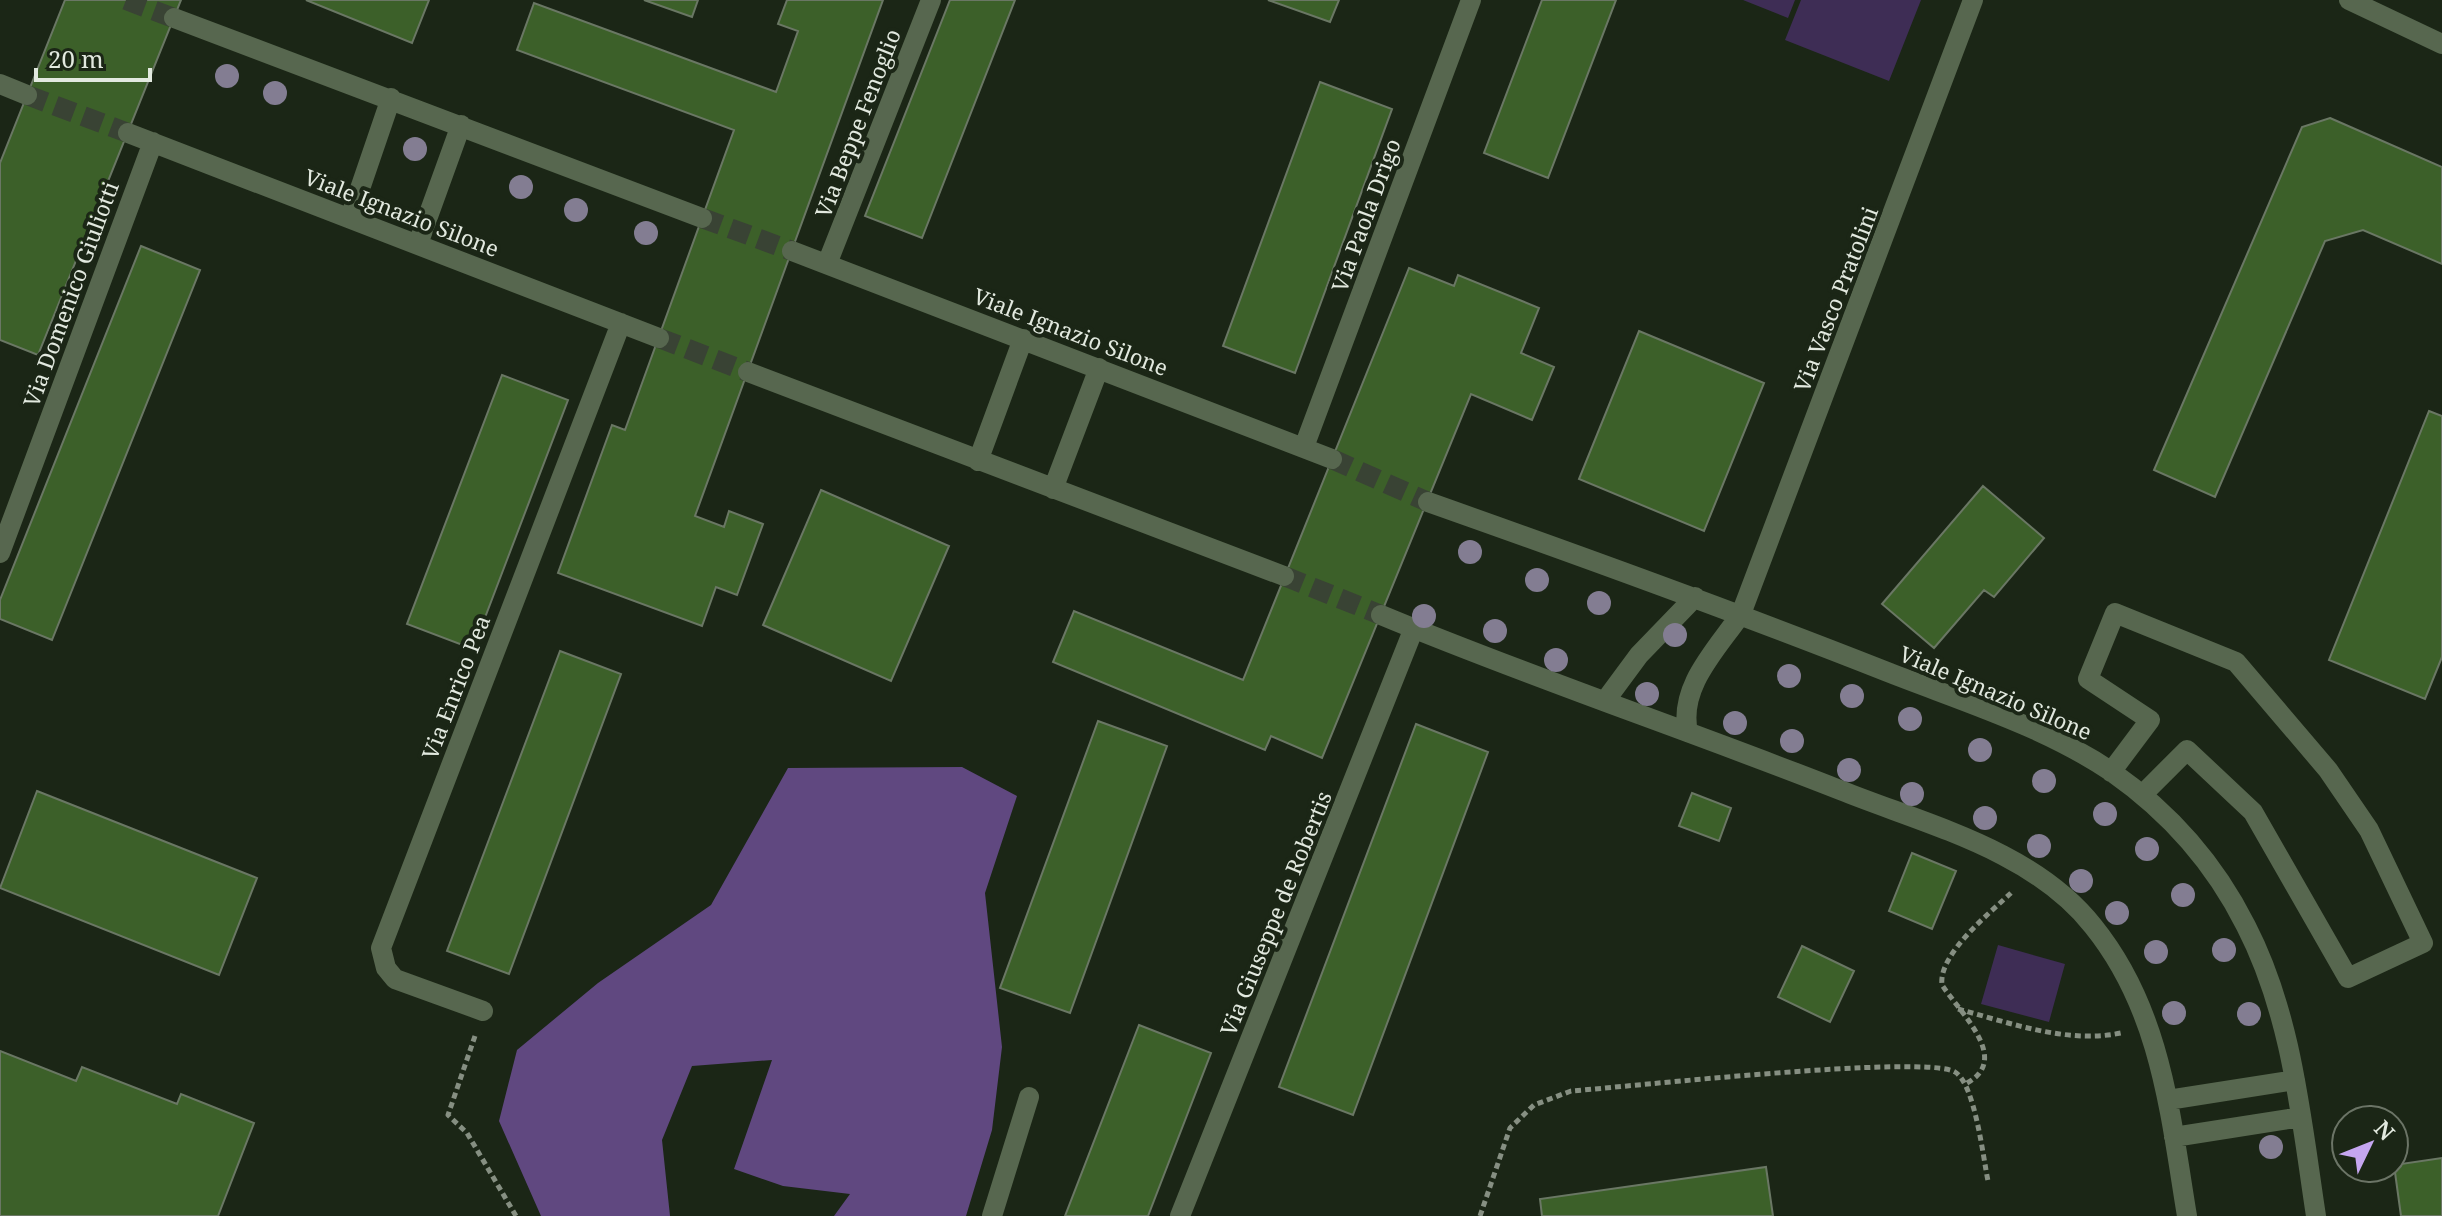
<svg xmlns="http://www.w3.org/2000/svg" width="2442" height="1216" font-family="'Noto Serif',serif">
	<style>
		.green { fill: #3e2d55 }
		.forest { fill: #604880 }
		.building { fill: #3c6029; stroke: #6a7764; stroke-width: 2 }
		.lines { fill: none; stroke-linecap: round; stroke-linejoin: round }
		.minor-tunnel { stroke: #394334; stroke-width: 20; stroke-dasharray: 20 10; stroke-linecap: butt }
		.path { stroke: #868f82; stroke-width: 5; stroke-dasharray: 6 4; stroke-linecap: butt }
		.minor { stroke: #57674f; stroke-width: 20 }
		.tree { fill: #837d92 }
		.labels { text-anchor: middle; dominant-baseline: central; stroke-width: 8; stroke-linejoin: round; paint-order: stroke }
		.street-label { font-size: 22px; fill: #e2e9df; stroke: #1b2616 }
	</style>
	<rect width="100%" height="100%" fill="#1b2616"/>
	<path class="green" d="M1743,0H1795L1788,18Z
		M1801,0H1921L1889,81L1785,40Z
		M1998,945L2065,964L2049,1022L1981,1004Z"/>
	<path class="forest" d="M962,767L1017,796L985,893L1002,1047L992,1130L966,1216H834L850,1194L783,1186L734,1169L772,1060L692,1066L662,1140L670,1216H541L499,1121L517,1050L598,983L711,905L788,768Z"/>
	<path class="building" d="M65,0H181L38,355L0,340V163Z
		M306,0H429L412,43Z
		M644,0H698L692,17Z
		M787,0H883L695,516L724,527L729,511L763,524L737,595L716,587L702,626L558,573L612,425L625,430L734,130L517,50L534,3L776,92L798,31L778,24Z
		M950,0H1015L922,238L865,216Z
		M1268,0H1339L1330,22Z
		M1542,0H1616L1548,178L1484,153Z
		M1320,82L1392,109L1295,373L1223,346Z
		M2330,118L2442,167V264L2363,230L2325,241L2215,497L2154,470L2302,127Z
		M141,246L200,270L52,640L0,619V600Z
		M1409,268L1454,286L1458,275L1539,308L1521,353L1554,367L1532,420L1471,394L1322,758L1271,736L1265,750L1053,662L1074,611L1243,680Z
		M1639,331L1764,383L1704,531L1579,479Z
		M502,375L568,400L473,649L407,624Z
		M2429,411L2442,416V657L2425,699L2329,660Z
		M1983,486L2044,538L1994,597L1984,590L1934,648L1882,604Z
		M821,490L949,546L891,681L763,625Z
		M560,651L621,674L509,974L447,951Z
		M1098,721L1167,746L1070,1013L1000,988Z
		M1416,724L1488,752L1353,1115L1279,1087Z
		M37,791L257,878L219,975L0,888Z
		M1692,793L1731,808L1719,841L1679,826Z
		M1912,853L1956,871L1932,929L1889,911Z
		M1802,946L1854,971L1830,1022L1778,997Z
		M1139,1025L1211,1053L1148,1216H1065Z
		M0,1051L76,1081L82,1067L177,1104L181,1094L254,1123L218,1216H0Z
		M2442,1158V1216H2401L2394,1165Z
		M1766,1167L1773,1216H1542L1540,1199Z"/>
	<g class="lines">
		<path class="minor-tunnel" d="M126,0L174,18
			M27,95L128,133
			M702,218L792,251
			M659,338L748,372
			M1332,459L1428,502
			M1284,576L1381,615"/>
		<path class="path" d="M1958,1009C2010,1023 2067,1044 2121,1033
			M475,1036L448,1115L467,1133L516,1216
			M1967,1083C2011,1059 1961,1014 1942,985C1938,954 1990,913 2012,892
			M1480,1216L1510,1128L1534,1105L1571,1091C1626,1087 1926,1054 1955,1072C1975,1084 1983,1157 1988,1181"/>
		<path class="minor" d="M2349,0L2442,44
			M174,18L702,218
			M0,84L27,95
			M128,133L659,338
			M350,218L391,98
			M418,244L461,125
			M792,251L1332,459
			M827,264L931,0
			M748,372L1284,576
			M1304,447L1471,0
			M978,461L1023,339
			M1053,489L1099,368
			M1428,502C1581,556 1733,611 1885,671C1961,701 2044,726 2112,772C2169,812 2215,864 2246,926C2292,1015 2301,1118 2316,1216
			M0,553L153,142
			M1381,615C1532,678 1688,730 1840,790C1927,825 2033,850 2093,926C2161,1010 2170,1113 2187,1216
			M1605,701L1639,655L1695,597
			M1688,732C1678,687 1717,649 1741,614L1973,0
			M2111,772L2150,720L2088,679L2115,613L2236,662L2328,770L2369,830L2423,943L2348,978L2253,812L2187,750L2142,795
			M483,1011L395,979L386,968L381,948L621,323
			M2168,1100L2295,1080
			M2174,1137L2301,1117
			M992,1216L1029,1097
			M1180,1216L1414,628"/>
	</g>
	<g class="tree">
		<circle cx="227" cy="76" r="12"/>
		<circle cx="275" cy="93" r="12"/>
		<circle cx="415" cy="149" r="12"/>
		<circle cx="521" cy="187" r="12"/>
		<circle cx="576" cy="210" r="12"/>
		<circle cx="646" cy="233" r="12"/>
		<circle cx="1470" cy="552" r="12"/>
		<circle cx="1537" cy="580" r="12"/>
		<circle cx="1599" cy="603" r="12"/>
		<circle cx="1424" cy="616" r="12"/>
		<circle cx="1495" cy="631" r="12"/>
		<circle cx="1675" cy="635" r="12"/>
		<circle cx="1556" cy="660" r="12"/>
		<circle cx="1789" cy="676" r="12"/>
		<circle cx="1647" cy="694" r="12"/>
		<circle cx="1852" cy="696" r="12"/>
		<circle cx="1910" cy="719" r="12"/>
		<circle cx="1735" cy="723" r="12"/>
		<circle cx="1792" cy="741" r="12"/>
		<circle cx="1980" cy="750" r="12"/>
		<circle cx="1849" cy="770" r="12"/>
		<circle cx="2044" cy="781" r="12"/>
		<circle cx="1912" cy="794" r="12"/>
		<circle cx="2105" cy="814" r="12"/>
		<circle cx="1985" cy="818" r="12"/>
		<circle cx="2039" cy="846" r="12"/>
		<circle cx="2147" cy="849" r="12"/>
		<circle cx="2081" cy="881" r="12"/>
		<circle cx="2183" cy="895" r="12"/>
		<circle cx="2117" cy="913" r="12"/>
		<circle cx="2224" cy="950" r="12"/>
		<circle cx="2156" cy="952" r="12"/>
		<circle cx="2174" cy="1013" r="12"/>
		<circle cx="2249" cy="1014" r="12"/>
		<circle cx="2271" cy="1147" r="12"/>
	</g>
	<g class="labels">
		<g class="street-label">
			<text transform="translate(857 123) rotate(-69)">Via Beppe Fenoglio</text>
			<text transform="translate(402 212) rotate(21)">Viale Ignazio Silone</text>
			<text transform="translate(1365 215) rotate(-70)">Via Paola Drigo</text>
			<text transform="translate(70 294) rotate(-70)">Via Domenico Giuliotti</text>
			<text transform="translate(1835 299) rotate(-69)">Via Vasco Pratolini</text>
			<text transform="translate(1071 331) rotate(21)">Viale Ignazio Silone</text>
			<text transform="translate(455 687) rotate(-69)">Via Enrico Pea</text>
			<text transform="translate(1996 692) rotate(23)">Viale Ignazio Silone</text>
			<text transform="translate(1275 913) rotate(-68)">Via Giuseppe de Robertis</text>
		</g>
	</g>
	<g transform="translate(2370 1144) rotate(47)"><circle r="38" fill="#1b2616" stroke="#6b7466" stroke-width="2"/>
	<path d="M0-6L14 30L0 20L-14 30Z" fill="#c5a6f0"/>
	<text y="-12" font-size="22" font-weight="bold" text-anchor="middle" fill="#e2e9df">N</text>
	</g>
	<path d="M36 68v12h114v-12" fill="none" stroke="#e2e9df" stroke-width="4"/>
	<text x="48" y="68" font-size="24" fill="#e2e9df" stroke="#1b2616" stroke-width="6" paint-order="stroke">20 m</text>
</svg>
